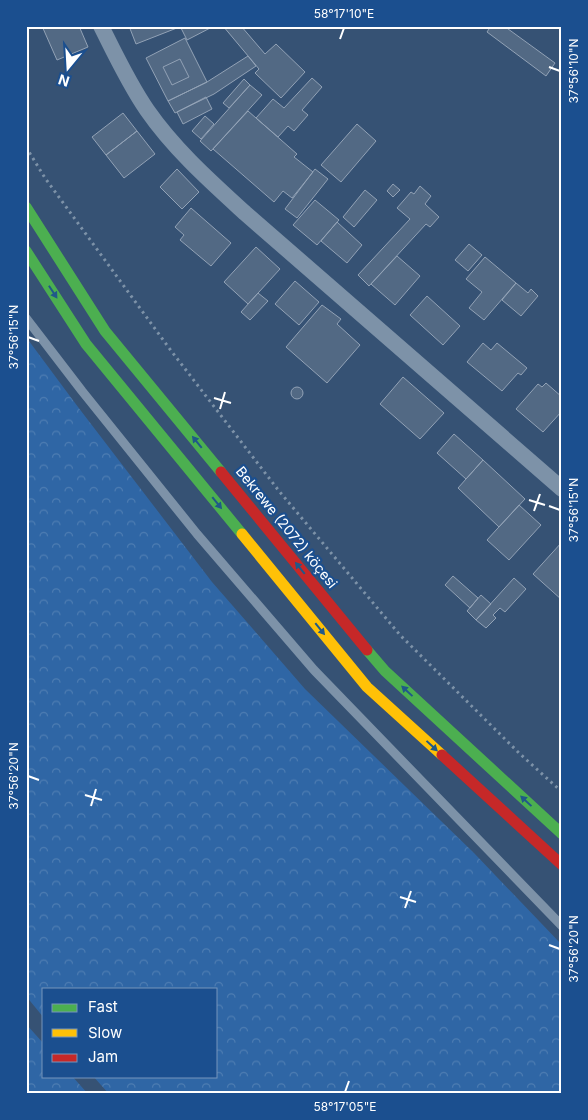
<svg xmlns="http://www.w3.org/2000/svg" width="588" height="1120" font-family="Inter,sans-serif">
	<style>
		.forest { fill: url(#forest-crowns) }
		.building { fill: #526984; stroke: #92a2b6 }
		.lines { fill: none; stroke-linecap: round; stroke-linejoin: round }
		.path { stroke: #7d92a8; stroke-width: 3; stroke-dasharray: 2.5 4; stroke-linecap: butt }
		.lane { stroke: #7d92a8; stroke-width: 9 }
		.street { stroke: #7d92a8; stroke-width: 16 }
		.fast { stroke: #4caf50; stroke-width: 11 }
		.slow { stroke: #ffc107; stroke-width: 11 }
		.jam { stroke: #c62828; stroke-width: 11 }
		.oneway { fill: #205989 }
		.ticks { fill: none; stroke: #fff; stroke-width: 2 }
		.labels { text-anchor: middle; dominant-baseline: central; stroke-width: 4.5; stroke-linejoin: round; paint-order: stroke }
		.street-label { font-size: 14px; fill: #fff; stroke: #1b4f8f }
		.neatline { fill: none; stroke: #fff; stroke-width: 2 }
		.ticks-label { font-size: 12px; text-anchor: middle; fill: #fff }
	</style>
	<defs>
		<pattern id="forest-crowns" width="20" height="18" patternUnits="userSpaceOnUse" patternTransform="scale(1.25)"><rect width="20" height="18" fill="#2f66a5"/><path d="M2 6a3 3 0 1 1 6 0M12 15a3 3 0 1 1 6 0" fill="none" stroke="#4e7db2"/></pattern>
	</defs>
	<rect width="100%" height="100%" fill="#365274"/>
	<path class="forest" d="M26,337L78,407L212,582L305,689L474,853L562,945V1094H109L93,1076H216V989H44V1018L26,996Z
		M26,1024L44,1044V1076H72L88,1094H26Z"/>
	<path class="building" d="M42,26H79L88,47L57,60Z
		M129,26H182L136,44Z
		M185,26H214L187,40L181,28Z
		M223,26H241L265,54L276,44L305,72L281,98L255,73L259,69Z
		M491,26H504L555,63L546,76L487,32Z
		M185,38L207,82L168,101L146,58Z
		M248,56L256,66L214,94L175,113L168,101L207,82Z
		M180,59L189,77L172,85L163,67Z
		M312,78L322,87L302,110L308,115L294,131L288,126L278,137L256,118L273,99L284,108Z
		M244,79L250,85L229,108L223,103Z
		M250,85L262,95L211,151L200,141Z
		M206,97L212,109L183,124L177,112Z
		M248,111L297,154L294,157L313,172L292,198L283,191L274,202L213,149Z
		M123,113L137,131L106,155L92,137Z
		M205,116L214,124L201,139L192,131Z
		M357,124L376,141L341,182L321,165Z
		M137,131L155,154L124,178L106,155Z
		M177,169L199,192L182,209L160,187Z
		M315,169L328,179L297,218L285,209Z
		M393,184L400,190L393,197L387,191Z
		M420,186L431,196L425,204L439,217L430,227L426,224L369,286L358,275L410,219L397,208L411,192L414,194Z
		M365,190L377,200L354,227L343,217Z
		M315,200L339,220L317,245L293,225Z
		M191,208L231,243L211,266L180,240L184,235L175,227Z
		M337,222L362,245L347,263L321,241Z
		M469,244L482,255L468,271L455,260Z
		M256,247L280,269L248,304L224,282Z
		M397,256L420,276L395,305L371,284Z
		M485,257L516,283L484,320L469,308L482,292L466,279Z
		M295,281L319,302L299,325L275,304Z
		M516,283L528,293L531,289L538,296L521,316L502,300Z
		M258,293L268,301L250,320L241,312Z
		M427,296L460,326L443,345L410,315Z
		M322,305L341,319L337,324L360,345L327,383L286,347Z
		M483,343L491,350L497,343L527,368L521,375L518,373L502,391L467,362Z
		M403,377L444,413L420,439L380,404Z
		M546,383L562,397V411L543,432L516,409L538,384L542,387Z
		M291 393a6 6 0 1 1 12 0a6 6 0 1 1-12 0Z
		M454,434L483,460L466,479L437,453Z
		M483,460L525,499L499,527L458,488Z
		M519,505L541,525L509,560L487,540Z
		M562,542V600L533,574Z
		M453,576L478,598L470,608L445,585Z
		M514,578L526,589L505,612L500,608L493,615L496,618L486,628L476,620Z
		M481,595L491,604L476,620L467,611Z"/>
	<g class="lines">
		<path class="path" d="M26,147L45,178L169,348L279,491L400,635L519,753L562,792"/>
		<path class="lane" d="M26,318L82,391L197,534L314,670L562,926"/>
		<path class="street" d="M101,26C115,54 129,84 147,110C174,149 210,181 245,213L562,489"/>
		<path class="fast" d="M26,207L105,331L221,472
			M26,251L86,344L242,534
			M367,650L385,671L562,834"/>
		<path class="slow" d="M242,534L367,687L442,755"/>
		<path class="jam" d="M221,472L367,650
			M442,755L562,865"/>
	</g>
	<defs><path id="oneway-solid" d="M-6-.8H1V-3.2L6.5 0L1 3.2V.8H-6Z" transform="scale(1.25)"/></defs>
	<g class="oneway">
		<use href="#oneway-solid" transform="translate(53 292) rotate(57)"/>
		<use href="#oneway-solid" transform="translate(197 442) rotate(-129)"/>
		<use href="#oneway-solid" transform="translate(217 503) rotate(51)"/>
		<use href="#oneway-solid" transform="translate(300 568) rotate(-129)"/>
		<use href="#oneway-solid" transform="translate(320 629) rotate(51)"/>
		<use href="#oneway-solid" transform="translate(407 691) rotate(-137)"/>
		<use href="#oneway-solid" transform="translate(432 746) rotate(43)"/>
		<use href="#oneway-solid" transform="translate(526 801) rotate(-137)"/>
	</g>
	<path class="ticks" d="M340,39L344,28M549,67L560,71M28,337L39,341M214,398L231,403M220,409L225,392M529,500L545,505M549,506L560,510M534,511L540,494M28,776L39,780M85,795L102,800M91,806L96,789M400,897L416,902M405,908L411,891M549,945L560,949M345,1092L349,1081"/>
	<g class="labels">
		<g class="street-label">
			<text transform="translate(287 527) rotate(51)">Bekrewe (2072) köçesi</text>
		</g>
	</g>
	<rect width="588" height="1120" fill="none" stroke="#1b4f8f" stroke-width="55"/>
	<rect x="42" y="988" width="175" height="90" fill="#1b4f8f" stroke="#7695bc"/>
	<rect x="52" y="1004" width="25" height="8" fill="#4caf50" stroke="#7695bc"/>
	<text x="88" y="1012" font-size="15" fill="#ffffff">Fast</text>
	<rect x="52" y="1029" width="25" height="8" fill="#ffc107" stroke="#7695bc"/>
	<text x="88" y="1038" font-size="15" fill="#ffffff">Slow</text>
	<rect x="52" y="1054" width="25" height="8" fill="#c62828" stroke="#7695bc"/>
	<text x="88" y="1062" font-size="15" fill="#ffffff">Jam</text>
	<g transform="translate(68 68) rotate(198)" stroke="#1b4f8f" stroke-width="4" paint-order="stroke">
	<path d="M0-4L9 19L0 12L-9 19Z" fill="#ffffff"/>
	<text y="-8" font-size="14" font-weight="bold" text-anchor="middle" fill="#ffffff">N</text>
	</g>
	<rect x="28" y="28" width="532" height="1064" class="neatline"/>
	<g class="ticks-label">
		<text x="344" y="18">58°17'10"E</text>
		<text transform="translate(574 71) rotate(-90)" y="4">37°56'10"N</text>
		<text transform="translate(14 337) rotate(-90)" y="4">37°56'15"N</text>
		<text transform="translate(574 510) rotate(-90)" y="4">37°56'15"N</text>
		<text transform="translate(14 776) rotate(-90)" y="4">37°56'20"N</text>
		<text transform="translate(574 949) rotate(-90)" y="4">37°56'20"N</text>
		<text x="345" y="1111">58°17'05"E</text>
	</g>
</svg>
